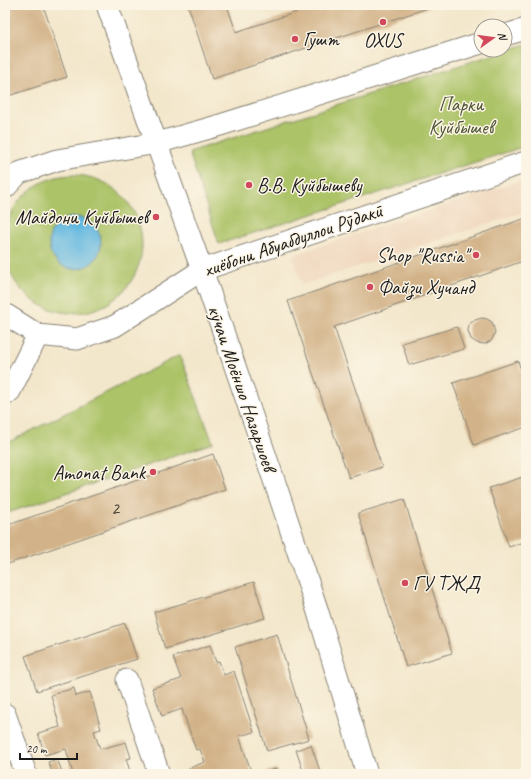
<svg xmlns="http://www.w3.org/2000/svg" width="531" height="779" font-family="Caveat,sans-serif">
	<style>
		.built { fill: #efd6bc }
		.green { fill: #acc368; stroke: #647042 }
		.water { fill: #63b8e0; stroke: #406a7e }
		.building { fill: #d2b288 }
		.lines { fill: none; stroke-linecap: round; stroke-linejoin: round }
		.minor-casing { stroke: #888274; stroke-width: 23 }
		.minor { stroke: #fff; stroke-width: 21 }
		.poi-dot { fill: #d1495b; stroke: #fcf5e5; stroke-width: 1.5 }
		.labels { text-anchor: middle; dominant-baseline: central; stroke-width: 3; stroke-linejoin: round; paint-order: stroke }
		.number-label { font-size: 18px; fill: #4a4237 }
		.poi-label { font-size: 20px; fill: #1c1c1c; stroke: #fcf5e5; text-anchor: start }
		.park-label { font-size: 20px; fill: #4e5637; stroke: #fcf5e5 }
		.street-label { font-size: 20px; fill: #1c1c1c; stroke: #fcf5e5 }
	</style>
	<rect width="100%" height="100%" fill="#fcf5e5"/>
	<filter id="ink" filterUnits="userSpaceOnUse"><feTurbulence type="fractalNoise" baseFrequency=".025" numOctaves="2"/><feDisplacementMap in="SourceGraphic" scale="8" xChannelSelector="R" yChannelSelector="G"/><feConvolveMatrix kernelMatrix="1 2 1 2 8 2 1 2 1" color-interpolation-filters="sRGB"/></filter>
	<filter id="wash" filterUnits="userSpaceOnUse"><feTurbulence type="fractalNoise" baseFrequency=".012" numOctaves="4" result="noise"/><feDisplacementMap in="SourceGraphic" scale="16" xChannelSelector="R" yChannelSelector="G"/><feGaussianBlur stdDeviation="0.9" result="paint"/><feColorMatrix in="noise" values="0 0 0 0 0 0 0 0 0 0 0 0 0 0 0 0 0 1.4 0 .05"/><feComposite in="paint" operator="in"/></filter>
	<g filter="url(#wash)">
		<rect width="100%" height="100%" fill="#f3e7cb"/>
		<path class="built" d="M526,179V211L302,285L292,255Z"/>
		<path class="green" d="M526,44V146L219,244L189,152Z
			M4 244a69 69 0 1 1 138 0a69 69 0 1 1-138 0Z
			M180,355L213,443L5,514V444Z"/>
		<path class="water" d="M49 243a26 26 0 1 1 52 0a26 26 0 1 1-52 0Z"/>
		<g id="blocks">
			<path class="building" d="M5,5H43L67,77L5,97Z
				M188,5H227L236,32L318,5H437L212,79Z
				M526,218V260L334,327L382,467L349,478L288,301Z
				M482,318L487,319L492,322L495,332L492,340L485,344L477,343L471,339L468,331L469,324L475,320Z
				M457,327L464,349L409,365L402,343Z
				M518,361L526,385V427L474,445L453,383Z
				M213,454L225,489L5,565V526Z
				M526,476V541L509,547L489,488Z
				M404,499L452,653L406,667L358,513Z
				M254,582L265,618L165,649L154,612Z
				M125,623L137,659L37,691L25,656Z
				M277,634L309,739L267,751L235,647Z
				M210,645L216,662L219,661L224,675L234,671L254,732L239,736L252,774H191L189,768L205,762L200,749L196,750L182,709L162,716L152,688L181,679L173,657Z
				M74,688L76,696L90,692L101,729L94,731L100,749L126,742L131,758L126,759L130,771L123,774H73L66,749L45,755L38,733L60,727L51,695Z
				M311,745L320,771L311,774H304L296,750Z
				M57,759L63,774H53L48,762Z
				M277,768L279,774H260Z"/>
		</g>
	</g>
	<g filter="url(#ink)">
		<use href="#blocks" fill-opacity="0" stroke="#888274" stroke-width="1"/>
		<g class="lines">
			<defs>
				<path id="minor" d="M107,5L202,270L277,489L317,609L367,774
					M505,35L526,29
					M5,188L19,173L57,160L157,143L217,126L481,43
					M5,314L38,335L77,339L115,326L202,270L526,162
					M5,395L10,391L38,335
					M127,680L159,774
					M5,714L26,774"/>
			</defs>
			<use href="#minor" class="minor-casing"/>
			<use href="#minor" class="minor"/>
		</g>
	</g>
	<g class="poi-dot">
		<circle cx="383" cy="22" r="4"/>
		<circle cx="295" cy="39" r="4"/>
		<circle cx="249" cy="185" r="4"/>
		<circle cx="156" cy="217" r="4"/>
		<circle cx="476" cy="255" r="4"/>
		<circle cx="370" cy="287" r="4"/>
		<circle cx="153" cy="472" r="4"/>
		<circle cx="405" cy="583" r="4"/>
	</g>
	<g class="labels">
		<g class="number-label">
			<text x="115" y="508">2</text>
		</g>
		<g class="poi-label">
			<text x="303" y="39">Гушт</text>
			<text x="383" y="40" text-anchor="middle">OXUS</text>
			<text x="257" y="185">В.В. Куйбышеву</text>
			<text x="148" y="217" text-anchor="end">Майдони Куйбышев</text>
			<text x="468" y="255" text-anchor="end">Shop "Russia"</text>
			<text x="378" y="287">Файзи Хучанд</text>
			<text x="145" y="472" text-anchor="end">Amonat Bank</text>
			<text x="413" y="583">ГУ ТЖД</text>
		</g>
		<g class="park-label">
			<text x="461" y="104">Парки<tspan x="461" dy="23">Куйбышев</tspan></text>
		</g>
		<g class="street-label">
			<text transform="translate(293 240) rotate(-19)">хиёбони Абуабдуллои Рӯдакӣ</text>
			<text transform="translate(242 388) rotate(71)">кӯчаи Моёншо Назаршоев</text>
		</g>
	</g>
	<rect width="531" height="779" fill="none" stroke="#fcf5e5" stroke-width="20"/>
	<g transform="translate(493 38) rotate(76)"><circle r="19" fill="#fcf5e5" stroke="#a29e95"/>
	<path d="M0-3L7 15L0 10L-7 15Z" fill="#d1495b"/>
	<text y="-6" font-size="11" font-weight="bold" text-anchor="middle" fill="#1c1c1c">N</text>
	</g>
	<path d="M20 753v6h57v-6" fill="none" stroke="#1c1c1c" stroke-width="2"/>
	<text x="26" y="753" font-size="12" fill="#1c1c1c" stroke="#fcf5e5" stroke-width="3" paint-order="stroke">20 m</text>
</svg>
